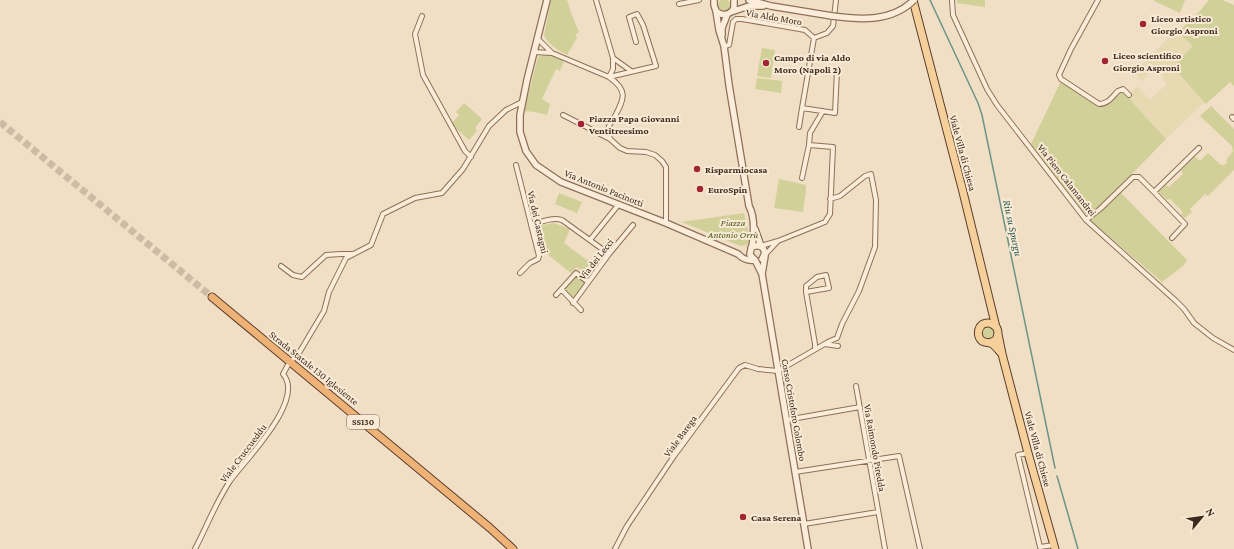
<svg xmlns="http://www.w3.org/2000/svg" width="1234" height="549" font-family="'Crimson Pro',serif">
	<style>
		.farmland { fill: #e7d9b2 }
		.green { fill: #d0d098 }
		.lines { fill: none; stroke-linecap: round; stroke-linejoin: round }
		.stream { stroke: #6c9486; stroke-width: 1.5 }
		.trunk-tunnel { stroke: #cdbba4; stroke-width: 7; stroke-dasharray: 7 3.5; stroke-linecap: butt }
		.minor-casing { stroke: #8e7059; stroke-width: 6 }
		.tertiary-casing { stroke: #8e7059; stroke-width: 8 }
		.primary-casing { stroke: #5b3e2e; stroke-width: 9 }
		.trunk-casing { stroke: #5b3e2e; stroke-width: 9 }
		.minor { stroke: #fbedd9; stroke-width: 4 }
		.tertiary { stroke: #fbedd9; stroke-width: 5.5 }
		.primary { stroke: #f6d09b; stroke-width: 7 }
		.trunk { stroke: #eeb276; stroke-width: 7 }
		.tertiary-bridge-casing { stroke: #8e7059; stroke-width: 8; stroke-linecap: butt }
		.tertiary-bridge { stroke: #fbedd9; stroke-width: 5.5 }
		.poi-dot { fill: #a12533; stroke: #f8ead5; stroke-width: 1.5 }
		.labels { text-anchor: middle; dominant-baseline: central; stroke-width: 4; stroke-linejoin: round; paint-order: stroke }
		.shield { fill: #f8ead5; stroke: #756455; stroke-width: 1 }
		.shield-label { font-size: 9px; font-weight: bold; fill: #3d2a1e }
		.street-label { font-size: 10px; fill: #3d2a1e; stroke: #f8ead5 }
		.poi-label { font-size: 10px; font-weight: bold; fill: #3d2a1e; stroke: #f8ead5; text-anchor: start }
		.park-label { font-size: 10px; font-style: italic; fill: #525b23; stroke: #f8ead5 }
		.water-label { font-size: 11px; font-style: italic; fill: #2d5d55; stroke: #f8ead5 }
	</style>
	<rect width="100%" height="100%" fill="#f1dfc5"/>
	<path class="farmland" d="M1178,28L1181,32V35L1193,46L1173,68L1205,102L1166,139L1127,96L1137,86L1150,100L1167,84L1163,79V77L1160,76L1163,73L1159,69L1154,74L1151,72L1142,81L1135,72Z"/>
	<path class="green" d="M718 5a6 6 0 1 1 12 0a6 6 0 1 1-12 0Z
		M551,0H567L571,13L579,32L575,35L577,38L567,55C556,49 551,46 544,36Z
		M957,0H985V7L957,3Z
		M1155,0H1185L1180,13L1154,1Z
		M1209,0H1222L1234,5V86L1230,82L1206,104L1173,67L1193,46L1181,35L1180,30L1199,12Z
		M762,48L775,50L771,78L757,76Z
		M545,55L553,56L564,61L560,71L556,69L542,99L550,104L547,115L535,112L524,111L537,61L539,56Z
		M757,78L782,81L781,93L755,89Z
		M1061,81L1101,107L1108,105L1120,91L1124,93L1166,139L1102,205L1088,215L1084,214L1080,209L1031,144Z
		M464,103L482,119L475,128L477,131L469,140L451,124L459,115L456,112Z
		M1211,106L1234,129V170L1208,196L1205,194L1190,209L1192,212L1185,218L1181,215L1183,212L1170,199L1167,200L1159,192L1166,185L1169,187L1183,174L1181,170L1195,157L1200,161L1208,153L1221,165H1222L1226,164L1227,159L1233,151L1232,146L1200,116Z
		M779,179L806,185V190L803,212L774,208Z
		M1120,192L1187,260L1183,266L1162,282L1090,220Z
		M559,193L582,202L577,213L555,204Z
		M744,213L750,239L747,245L740,246L682,222Z
		M554,223L570,229L564,243L595,266L588,276L577,267L571,273L547,254L544,243H540L537,226Z
		M577,275L586,283L574,299L564,290Z
		M982 333a6 6 0 1 1 12 0a6 6 0 1 1-12 0Z"/>
	<g class="lines">
		<path class="stream" d="M930,0L978,103L982,115L1055,468
			M1057,476L1078,549"/>
		<path class="trunk-tunnel" d="M0,122L212,297"/>
		<defs>
			<path id="minor" d="M596,0L613,58V69L609,77
				M952,0L953,15L987,89L997,105L1086,220L1176,301L1184,309L1194,323L1213,338L1234,350
				M1098,0L1071,49L1059,75L1061,79L1099,104C1108,104 1112,97 1118,91L1123,89L1129,95
				M679,4L699,0
				M422,16L415,34L423,75L465,151L471,157
				M537,38L551,52
				M814,38L827,33L833,26L836,0
				M724,46L729,45L733,22L736,19H742L805,30L814,38L802,108L835,113L837,70
				M534,52L552,53L609,77C629,91 624,99 614,118C612,121 610,124 609,126C608,131 609,135 610,139
				M613,58L631,71
				M609,77L656,66L643,25L637,14L629,17L636,42
				M563,115L610,139L620,148L627,151L646,152L655,155L662,161L666,167V223
				M1232,117L1234,119
				M799,127L802,108
				M516,165L539,256L538,259L530,263L520,273
				M802,178L809,145
				M1086,220L1100,209L1133,177H1139L1154,192
				M531,225C541,222 552,217 562,220L609,254
				M1172,238L1185,224L1154,192L1199,148
				M590,240L619,204
				M761,246L778,241L825,222L830,214L833,147L809,145L810,133L823,111
				M765,255L777,242
				M281,266L293,275L302,277L326,255L341,254H353
				M562,290L581,310
				M806,292L829,288L826,275L817,277L806,286V292L815,344V349
				M556,295L576,273L588,282
				M573,303L609,254L633,225
				M825,344L838,346
				M292,360L299,353L324,311L329,292L346,258L371,245L383,214L415,198L442,193L463,169L489,126L506,110L522,102
				M856,386L885,549
				M786,420L860,407
				M1028,453L1018,455L1040,547L1054,545
				M795,472L899,456L920,549
				M804,524L878,512
				M195,549C207,526 216,502 230,481C245,460 306,400 283,374L288,365
				M615,549L627,526L674,456L739,368L745,365L758,369L778,371L828,342L837,338L842,324L859,291L875,247L876,200L871,174L865,176L840,196L830,199"/>
			<path id="tertiary" d="M547,0L527,80L520,115V132L526,151L536,165L561,182L666,223L738,254C743,259 747,261 754,260
				M714,0V5L716,11L719,30L724,46L729,85L749,206C754,215 754,229 753,239C753,245 750,250 750,255L755,260L762,274
				M749,0L771,6L832,16
				M716,11C722,17 730,15 734,8V0
				M731,12L749,6H763
				M722,35V28L727,15
				M755,229L761,246
				M751,248C755,245 759,245 763,248L765,253L762,259
				M765,256L762,274L808,549"/>
			<path id="primary" d="M913,0L920,27L962,188L996,327
				M998,334L1002,354L1028,453L1055,549
				M990,343L996,340C999,334 999,327 992,324C989,322 986,323 983,324C977,328 977,337 982,341C985,343 988,342 991,343C995,345 999,351 1002,354"/>
			<path id="trunk" d="M212,297L490,528L513,549"/>
		</defs>
		<use href="#minor" class="minor-casing"/>
		<use href="#tertiary" class="tertiary-casing"/>
		<use href="#primary" class="primary-casing"/>
		<use href="#trunk" class="trunk-casing"/>
		<use href="#minor" class="minor"/>
		<use href="#tertiary" class="tertiary"/>
		<use href="#primary" class="primary"/>
		<use href="#trunk" class="trunk"/>
		<defs>
			<path id="tertiary-bridge" d="M832,16C861,20 892,22 914,0"/>
		</defs>
		<use href="#tertiary-bridge" class="tertiary-bridge-casing"/>
		<use href="#tertiary-bridge" class="tertiary-bridge"/>
	</g>
	<g class="poi-dot">
		<circle cx="1143" cy="24" r="4"/>
		<circle cx="1105" cy="61" r="4"/>
		<circle cx="766" cy="63" r="4"/>
		<circle cx="581" cy="124" r="4"/>
		<circle cx="697" cy="169" r="4"/>
		<circle cx="700" cy="189" r="4"/>
		<circle cx="743" cy="517" r="4"/>
	</g>
	<g class="labels">
		<rect class="shield" x="347" y="415" width="32" height="14" rx="3"/>
		<g class="shield-label">
			<text x="363" y="422">SS130</text>
		</g>
		<g class="street-label">
			<text transform="translate(774 17) rotate(10)">Via Aldo Moro</text>
			<text transform="translate(963 153) rotate(75)">Viale Villa di Chiesa</text>
			<text transform="translate(1067 180) rotate(52)">Via Piero Calamandrei</text>
			<text transform="translate(604 188) rotate(22)">Via Antonio Pacinotti</text>
			<text transform="translate(538 222) rotate(77)">Via dei Castagni</text>
			<text transform="translate(596 259) rotate(-52)">Via dei Lecci</text>
			<text transform="translate(314 368) rotate(39)">Strada Statale 130 Iglesiente</text>
			<text transform="translate(794 410) rotate(80)">Corso Cristoforo Colombo</text>
			<text transform="translate(680 436) rotate(-54)">Viale Barega</text>
			<text transform="translate(875 448) rotate(80)">Via Raimondo Piredda</text>
			<text transform="translate(1038 449) rotate(75)">Viale Villa di Chiese</text>
			<text transform="translate(243 453) rotate(-53)">Viale Cruccueddu</text>
		</g>
		<g class="poi-label">
			<text x="1151" y="18">Liceo artistico<tspan x="1151" dy="12">Giorgio Asproni</tspan></text>
			<text x="1113" y="55">Liceo scientifico<tspan x="1113" dy="12">Giorgio Asproni</tspan></text>
			<text x="774" y="57">Campo di via Aldo<tspan x="774" dy="12">Moro (Napoli 2)</tspan></text>
			<text x="589" y="118">Piazza Papa Giovanni<tspan x="589" dy="12">Ventitreesimo</tspan></text>
			<text x="705" y="169">Risparmiocasa</text>
			<text x="708" y="189">EuroSpin</text>
			<text x="751" y="517">Casa Serena</text>
		</g>
		<g class="park-label">
			<text x="733" y="222">Piazza<tspan x="733" dy="12">Antonio Orrù</tspan></text>
		</g>
		<g class="water-label">
			<text transform="translate(1013 228) rotate(78)">Riu su Spurgu</text>
		</g>
	</g>
	<g transform="translate(1202 517) rotate(61)" stroke="#f8ead5" stroke-width="3" paint-order="stroke">
	<path d="M0-3L7 15L0 10L-7 15Z" fill="#3d2a1e"/>
	<text y="-6" font-size="11" font-weight="bold" text-anchor="middle" fill="#3d2a1e">N</text>
	</g>
</svg>
